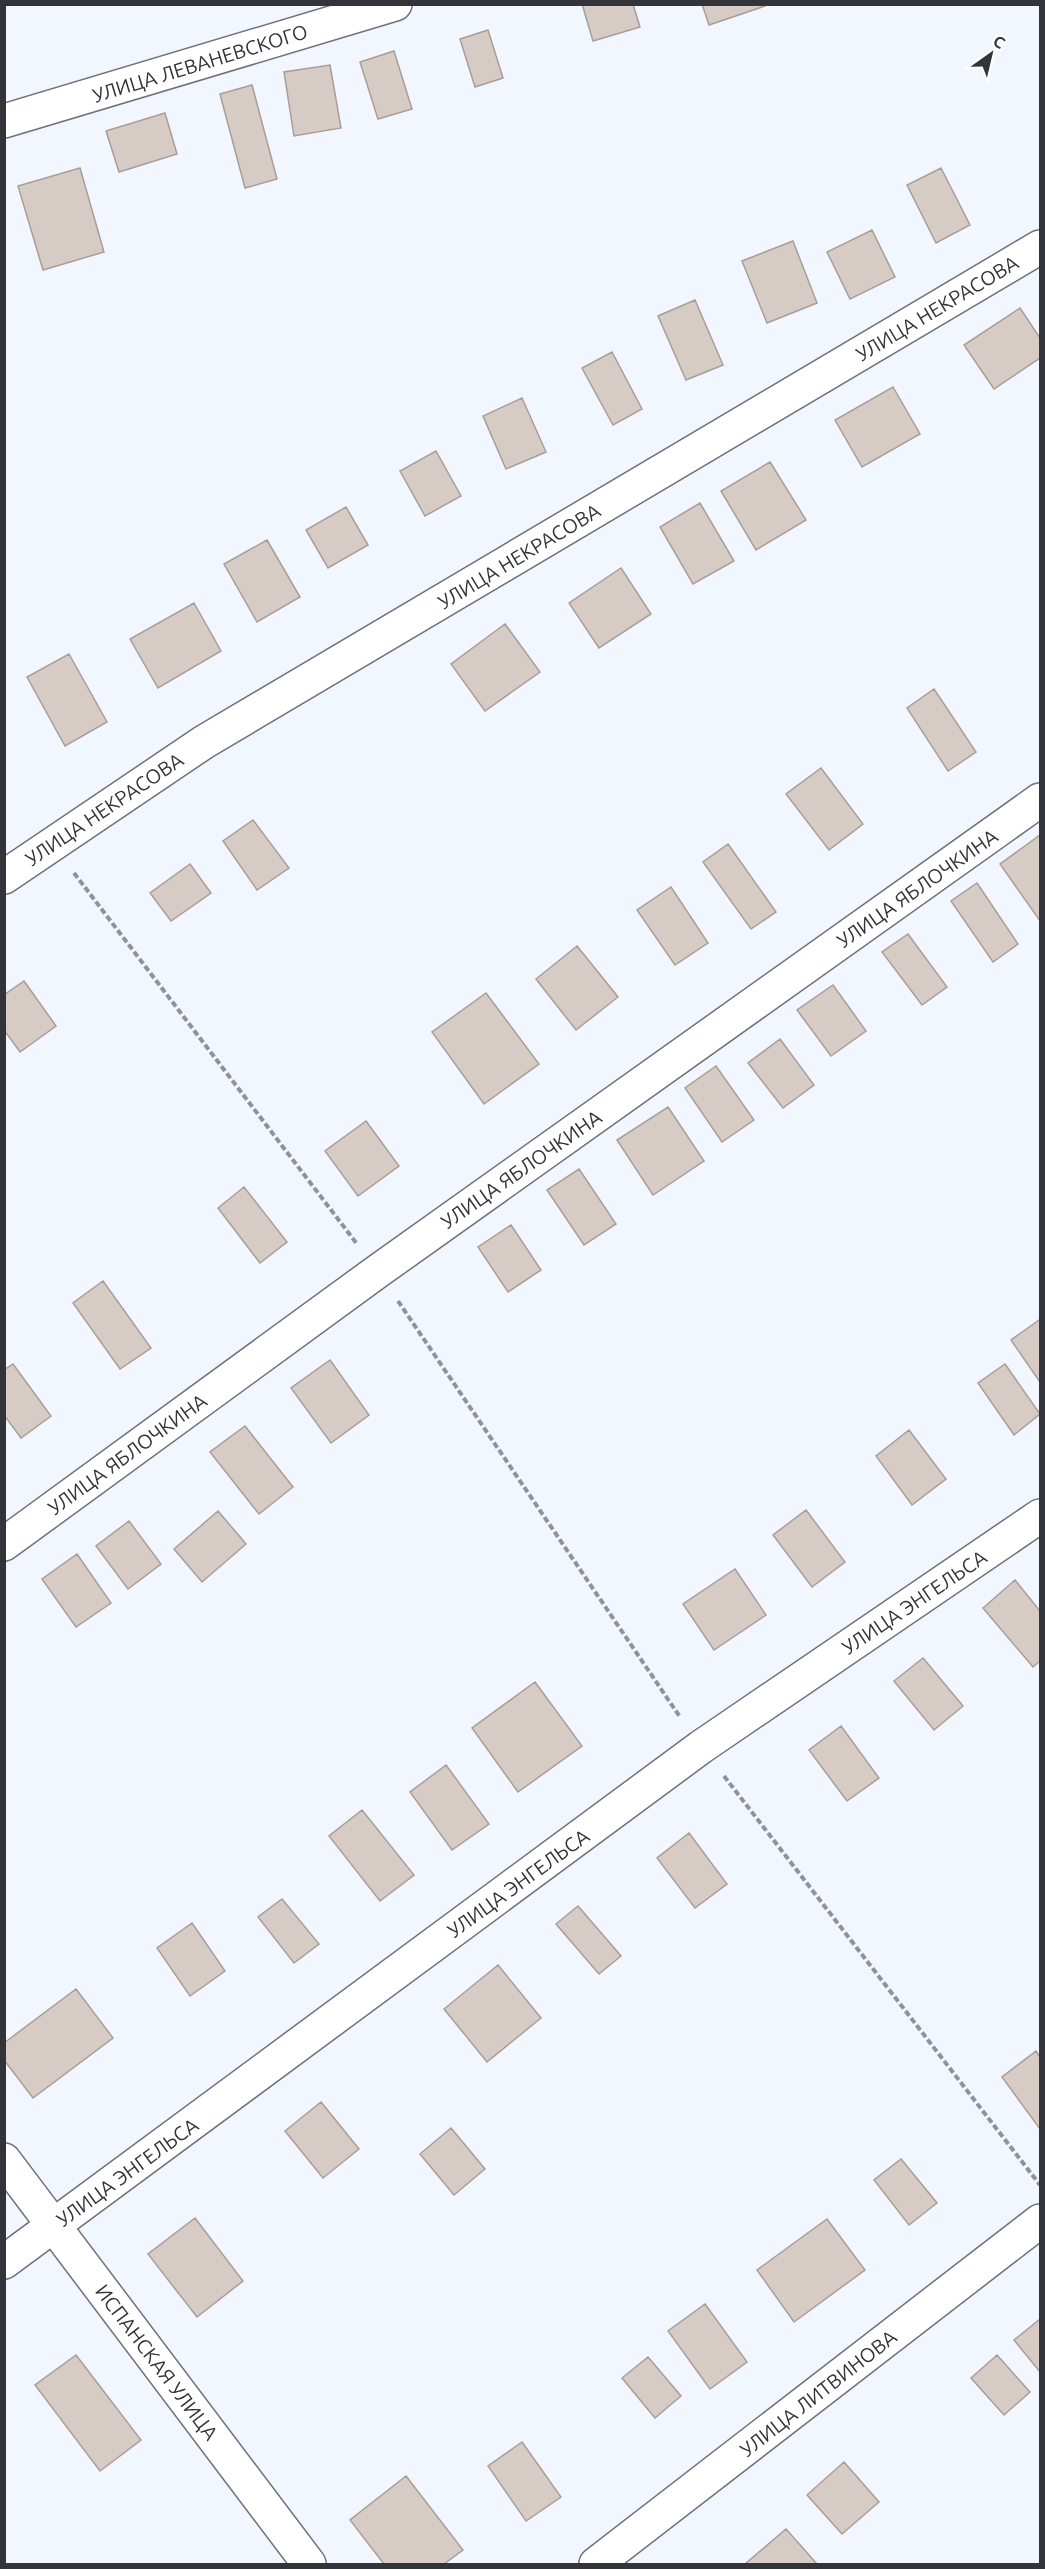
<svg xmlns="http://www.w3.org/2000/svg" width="1045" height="2569" font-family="Ubuntu,sans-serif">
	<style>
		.building { fill: #d7ccc5; stroke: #a99e97; stroke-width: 1.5 }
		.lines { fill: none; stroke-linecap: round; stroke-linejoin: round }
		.minor-casing { stroke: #6e717b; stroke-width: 36 }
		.path { stroke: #909299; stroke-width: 4; stroke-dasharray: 6 3; stroke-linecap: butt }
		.minor { stroke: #fff; stroke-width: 33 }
		.labels { text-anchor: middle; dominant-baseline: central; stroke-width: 5; stroke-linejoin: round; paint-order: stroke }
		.street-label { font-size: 20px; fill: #333439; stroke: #fff }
	</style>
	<rect width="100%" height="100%" fill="#f2f6ff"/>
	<path class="building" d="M582,4H633L640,27L593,41Z
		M702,4H765V6L709,25Z
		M488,30L503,78L475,87L460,39Z
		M394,51L412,109L378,119L360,62Z
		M330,65L341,128L294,136L284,72Z
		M252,85L277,179L245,188L220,94Z
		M165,113L177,154L119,172L106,131Z
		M80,168L104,252L43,270L18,186Z
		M941,168L970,225L936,243L907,185Z
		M872,230L895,277L850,299L827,252Z
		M793,241L817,303L767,323L742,261Z
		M695,300L723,365L686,380L658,316Z
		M1020,308L1040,338V358L994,389L964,345Z
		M612,352L642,409L613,425L582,368Z
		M893,387L920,434L862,467L835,420Z
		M522,398L546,452L506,469L483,416Z
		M436,451L461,496L425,516L400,471Z
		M770,462L806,520L756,550L721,491Z
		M700,503L734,561L693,584L660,527Z
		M346,507L368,545L328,568L306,530Z
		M267,540L300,597L257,622L224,564Z
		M621,568L651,614L599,648L569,603Z
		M194,603L221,651L158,688L130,639Z
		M505,624L540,672L485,711L451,664Z
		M69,654L107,722L65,746L27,677Z
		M934,689L976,752L948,771L907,708Z
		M821,768L863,824L829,850L786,794Z
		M253,820L289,868L257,890L223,841Z
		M1040,835V921L1000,864Z
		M728,844L776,912L751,929L703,862Z
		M190,864L211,893L171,921L150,893Z
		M977,883L1018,944L993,962L951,901Z
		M671,887L708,943L675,965L637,910Z
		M908,934L947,987L922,1005L882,952Z
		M577,946L618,997L576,1030L536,979Z
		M24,981L56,1026L20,1052L4,1030V995Z
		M833,985L866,1031L831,1056L797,1010Z
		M486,993L539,1064L484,1104L432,1032Z
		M780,1039L814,1085L783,1108L748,1063Z
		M716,1066L754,1120L722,1142L685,1088Z
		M668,1107L704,1161L653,1195L617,1140Z
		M366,1121L399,1166L358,1196L325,1151Z
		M579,1169L616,1224L584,1245L547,1190Z
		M244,1187L287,1242L260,1263L218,1208Z
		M511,1225L541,1270L508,1292L478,1247Z
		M103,1281L151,1348L120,1369L73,1303Z
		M1039,1320L1040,1322V1382L1011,1340Z
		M330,1360L369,1415L331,1443L291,1388Z
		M13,1364L51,1416L21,1438L4,1415V1370Z
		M1005,1364L1040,1414L1014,1435L978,1383Z
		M245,1426L293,1487L259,1514L210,1452Z
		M909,1430L946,1479L912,1505L876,1456Z
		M806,1510L845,1562L812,1587L773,1535Z
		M218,1511L246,1544L202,1582L174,1549Z
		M129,1521L161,1564L128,1589L96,1546Z
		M77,1554L111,1603L76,1627L42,1579Z
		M735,1569L766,1615L714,1650L683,1604Z
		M1015,1580L1040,1611V1661L1033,1667L983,1608Z
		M923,1658L963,1706L934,1730L894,1681Z
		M535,1682L582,1746L518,1792L472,1728Z
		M841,1726L879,1778L847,1801L809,1750Z
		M446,1765L489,1824L452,1850L410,1792Z
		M362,1810L414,1875L380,1901L329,1836Z
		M689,1833L727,1884L695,1908L657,1858Z
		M282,1899L319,1944L294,1963L258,1917Z
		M578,1906L621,1956L599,1974L556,1924Z
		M192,1923L225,1971L190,1996L157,1948Z
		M498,1965L541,2018L487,2062L444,2009Z
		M76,1989L113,2038L33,2098L4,2060V2043Z
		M1036,2051L1040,2057V2129L1002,2077Z
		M321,2102L359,2149L323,2178L285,2131Z
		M451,2128L485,2169L454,2195L420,2154Z
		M901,2159L937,2203L909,2225L874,2180Z
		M195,2218L243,2281L197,2317L148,2254Z
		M827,2219L865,2270L794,2322L757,2270Z
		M705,2304L747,2362L710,2389L668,2331Z
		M1040,2319V2372L1014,2340Z
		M76,2355L141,2440L100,2471L35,2385Z
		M997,2355L1030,2392L1004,2415L971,2378Z
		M648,2357L681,2396L655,2418L622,2378Z
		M522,2442L561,2497L526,2521L488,2466Z
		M844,2462L879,2502L842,2534L807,2495Z
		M406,2476L463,2550L444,2564H384L350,2520Z
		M786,2529L817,2564H745Z"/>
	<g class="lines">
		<defs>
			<path id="minor" d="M4,121L395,4
				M4,877L204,742L1040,247
				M4,1544L378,1271L1040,800
				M4,2160L309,2564
				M4,2262L701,1747L1040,1516
				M596,2564L1040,2221"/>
		</defs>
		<use href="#minor" class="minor-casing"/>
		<path class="path" d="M74,873L357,1244
			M398,1301L680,1717
			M724,1776L1040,2185"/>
		<use href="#minor" class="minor"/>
	</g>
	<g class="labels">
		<g class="street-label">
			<text transform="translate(200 63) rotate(-17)">УЛИЦА ЛЕВАНЕВСКОГО</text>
			<text transform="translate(937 308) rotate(-31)">УЛИЦА НЕКРАСОВА</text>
			<text transform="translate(519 556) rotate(-31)">УЛИЦА НЕКРАСОВА</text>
			<text transform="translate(104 809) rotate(-34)">УЛИЦА НЕКРАСОВА</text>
			<text transform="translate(917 888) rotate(-35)">УЛИЦА ЯБЛОЧКИНА</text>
			<text transform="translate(521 1169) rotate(-35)">УЛИЦА ЯБЛОЧКИНА</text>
			<text transform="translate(127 1454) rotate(-36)">УЛИЦА ЯБЛОЧКИНА</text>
			<text transform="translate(914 1602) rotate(-34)">УЛИЦА ЭНГЕЛЬСА</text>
			<text transform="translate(518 1883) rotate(-36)">УЛИЦА ЭНГЕЛЬСА</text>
			<text transform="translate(127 2172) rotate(-36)">УЛИЦА ЭНГЕЛЬСА</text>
			<text transform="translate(157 2362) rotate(53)">ИСПАНСКАЯ УЛИЦА</text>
			<text transform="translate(818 2393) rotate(-38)">УЛИЦА ЛИТВИНОВА</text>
		</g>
	</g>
	<rect width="1045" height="2569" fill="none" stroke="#333439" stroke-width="12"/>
	<g transform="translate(991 54) rotate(34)" stroke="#ffffff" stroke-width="4.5" paint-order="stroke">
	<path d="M0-4.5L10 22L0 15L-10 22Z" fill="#333439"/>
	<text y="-9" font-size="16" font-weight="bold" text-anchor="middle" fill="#333439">С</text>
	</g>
</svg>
